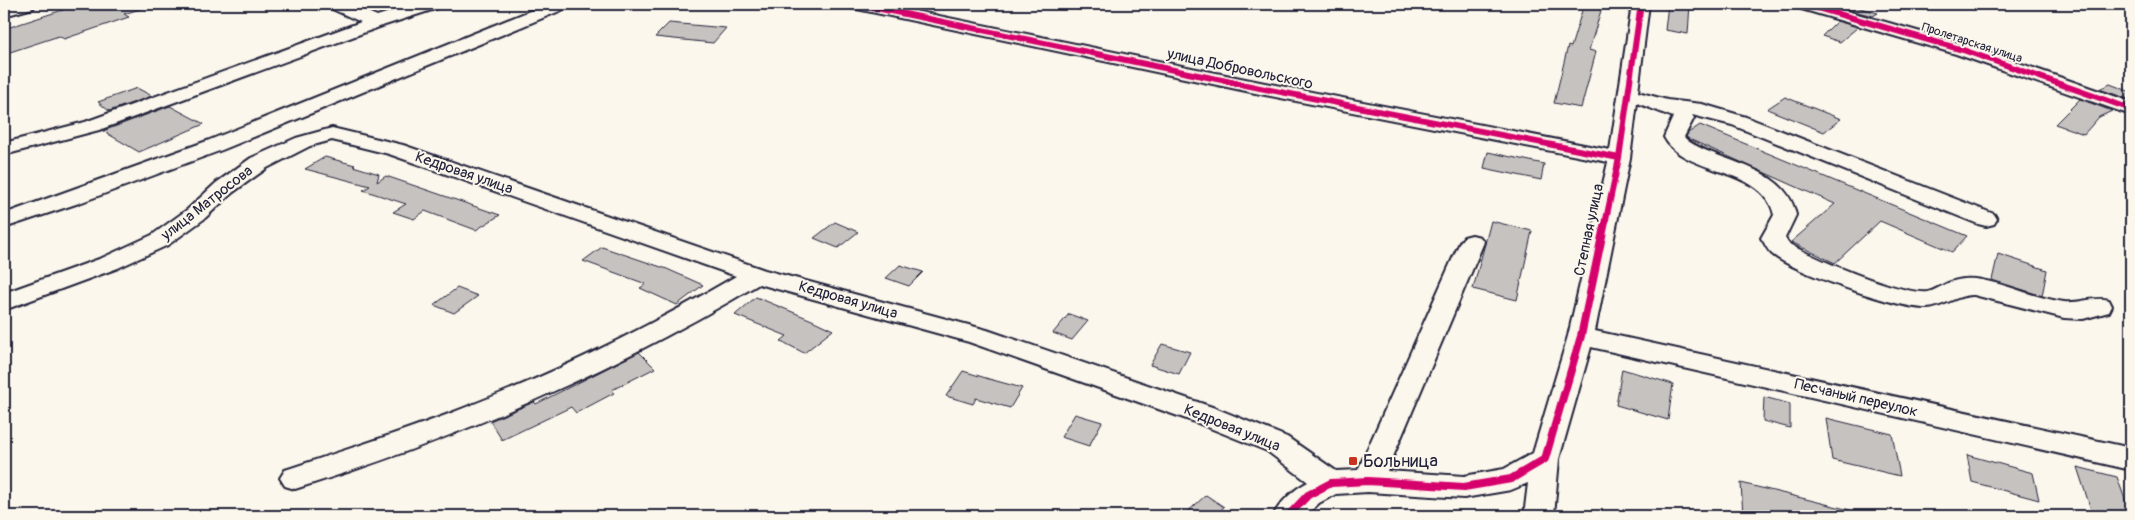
<svg xmlns="http://www.w3.org/2000/svg" width="2135" height="520" font-family="Pangolin,sans-serif">
	<style>
		.building { fill: #c6c2c0; stroke: #22223b }
		.lines { fill: none; stroke-linecap: round; stroke-linejoin: round }
		.minor-casing { stroke: #22223b; stroke-width: 4 }
		.minor { fill: #fbf7ec; fill-rule: evenodd }
		.cycleway-far1-casing { stroke: #fbf7ec; stroke-width: 9 }
		.cycleway-casing { stroke: #fbf7ec; stroke-width: 11 }
		.cycleway-far1 { stroke: #d6006c; stroke-width: 6 }
		.cycleway { stroke: #d6006c; stroke-width: 8 }
		.poi-dot { fill: #c8321e; stroke: #fbf7ec; stroke-width: 2 }
		.labels { text-anchor: middle; dominant-baseline: central; stroke-width: 4; stroke-linejoin: round; paint-order: stroke }
		.far-street-label { font-size: 12px; fill: #22223b; stroke: #fbf7ec }
		.street-label { font-size: 15px; fill: #22223b; stroke: #fbf7ec }
		.near-poi-label { font-size: 18px; fill: #22223b; stroke: #fbf7ec; text-anchor: start }
	</style>
	<rect width="100%" height="100%" fill="#fbf7ec"/>
	<filter id="ink" filterUnits="userSpaceOnUse"><feTurbulence type="fractalNoise" baseFrequency=".02" numOctaves="2"/><feDisplacementMap in="SourceGraphic" scale="10" xChannelSelector="R" yChannelSelector="G"/><feConvolveMatrix kernelMatrix="1 2 1 2 8 2 1 2 1" color-interpolation-filters="sRGB"/></filter>
	<g filter="url(#ink)">
		<path class="building" d="M81,4H146V7L124,14L129,17L64,39L59,36L4,54V29Z
			M1584,4H1603L1589,50L1596,52L1581,108L1554,103L1568,46L1571,47Z
			M1668,4H1690L1688,34L1665,30Z
			M1853,6L1878,13L1873,16L1849,10Z
			M1837,21L1858,27L1840,42L1822,36Z
			M669,23L726,28L713,43L655,37Z
			M2110,84L2131,92V100L2099,89Z
			M137,88L152,96L109,111L98,102Z
			M1785,97L1841,119L1824,132L1767,109Z
			M2080,99L2112,111L2099,117L2084,134L2055,124Z
			M170,106L204,124L139,152L103,131Z
			M1700,125L1967,236L1952,252L1880,221L1835,263L1791,242L1835,204L1689,139L1686,137L1688,133Z
			M1488,152L1544,164L1541,180L1484,168Z
			M325,157L355,165L353,166L379,174L377,182L386,176L500,215L476,230L425,211L414,219L393,212L406,204L363,190L370,186L305,169Z
			M1491,221L1532,231L1517,300L1473,289Z
			M835,222L858,232L838,248L814,238Z
			M602,247L667,269L703,285L677,305L640,288L646,284L583,261Z
			M1998,254L2047,270L2042,296L1992,280Z
			M900,265L923,272L909,286L886,278Z
			M457,288L478,296L454,313L434,305Z
			M756,297L812,320L833,330L804,353L781,341L787,336L735,315Z
			M1069,314L1088,321L1072,340L1053,333Z
			M1162,344L1190,352L1179,374L1150,365Z
			M639,352L655,368L612,390L614,393L576,413L571,407L502,440L490,421L534,402L536,404Z
			M1622,369L1673,384L1668,420L1616,405Z
			M963,371L989,379L1022,388L1010,408L976,398L973,404L946,396Z
			M1764,397L1790,404V428L1763,421Z
			M1075,414L1102,422L1089,446L1061,437Z
			M1826,418L1892,434L1900,476L1832,460Z
			M1967,455L2033,473L2039,500L1972,482Z
			M2077,467L2117,477L2131,516H2093Z
			M1741,483L1850,510L1849,516H1743Z
			M1206,495L1224,507L1214,516H1183Z"/>
		<g class="lines">
			<defs>
				<path id="minor" d="M10,4H36L33,8L4,16V6Z
					M328,4H350L377,16L415,4H441L438,8L382,26L99,130L4,155V143L85,122L361,22L330,8Z
					M547,4H570L567,8L222,150L82,202L4,228V214L207,141Z
					M848,4H881L1260,82L1610,150L1632,4H1649L1638,92L1667,100L1702,104L1746,117L1994,214L1997,219L1994,224L1986,226L1978,224L1732,125L1692,115L1694,118L1684,137L1688,141C1723,164 1786,166 1796,215L1785,238L1788,243C1812,258 1901,295 1928,292C1933,291 1937,288 1942,286C1952,280 1964,278 1975,279C2006,283 2033,298 2064,302C2079,304 2094,296 2109,300L2112,306L2109,312L2083,319L2064,318L1974,295C1957,294 1944,307 1927,308C1899,309 1793,272 1772,254C1767,250 1765,243 1761,238L1774,215C1764,166 1684,176 1664,137L1673,117L1637,103L1630,158L1595,331L2131,448V470L1591,347L1559,459L1554,516H1524L1528,483L1511,490L1464,498L1368,492L1336,494L1319,503L1306,516H1273C1280,502 1294,489 1308,482L1267,451L1195,422L969,342L759,284C612,372 459,438 295,489L285,486L280,478L285,470C348,449 412,429 474,404C565,369 652,325 736,276L389,154L332,140L310,146L267,168L232,193L204,219L168,245L118,268L4,310V293L102,258L152,235L188,209L216,183L251,158L296,138L332,128L403,145L765,270L987,330L1215,408L1287,437L1336,471L1358,470L1460,242L1464,237L1472,235L1480,237L1484,242L1387,471L1464,476L1504,469L1533,453L1568,336L1608,162L1260,94L857,9L851,8Z
					M1795,4H1822L1970,46L2131,102V115L1956,54L1798,8Z"/>
			</defs>
			<use href="#minor" class="minor-casing"/>
			<use href="#minor" class="minor"/>
			<defs>
				<path id="cycleway-far1" d="M857,4L1260,88L1619,158
					M1804,4L1963,50L2131,109
					M1605,224L1619,158L1641,4"/>
				<path id="cycleway" d="M1288,516L1308,495L1331,483L1368,481L1464,487L1511,479L1545,459L1581,336L1605,222"/>
			</defs>
			<use href="#cycleway-far1" class="cycleway-far1-casing"/>
			<use href="#cycleway" class="cycleway-casing"/>
			<use href="#cycleway-far1" class="cycleway-far1"/>
			<use href="#cycleway" class="cycleway"/>
		</g>
	</g>
	<rect class="poi-dot" x="1348" y="456" width="10" height="10" rx="2.5"/>
	<g class="labels">
		<g class="far-street-label">
			<text transform="translate(1972 43) rotate(18)">Пролетарская улица</text>
		</g>
		<g class="street-label">
			<text transform="translate(1240 69) rotate(12)">улица Добровольского</text>
			<text transform="translate(464 173) rotate(19)">Кедровая улица</text>
			<text transform="translate(207 203) rotate(-38)">улица Матросова</text>
			<text transform="translate(1589 230) rotate(-78)">Степная улица</text>
			<text transform="translate(848 300) rotate(16)">Кедровая улица</text>
			<text transform="translate(1856 398) rotate(13)">Песчаный переулок</text>
			<text transform="translate(1232 428) rotate(22)">Кедровая улица</text>
		</g>
		<g class="near-poi-label">
			<text x="1363" y="461">Больница</text>
		</g>
	</g>
	<rect width="2135" height="520" fill="none" stroke="#fbf7ec" stroke-width="20"/>
	<rect x="10" y="10" width="2115" height="500" fill="none" stroke="#22223b" stroke-width="2" filter="url(#ink)"/>
</svg>
